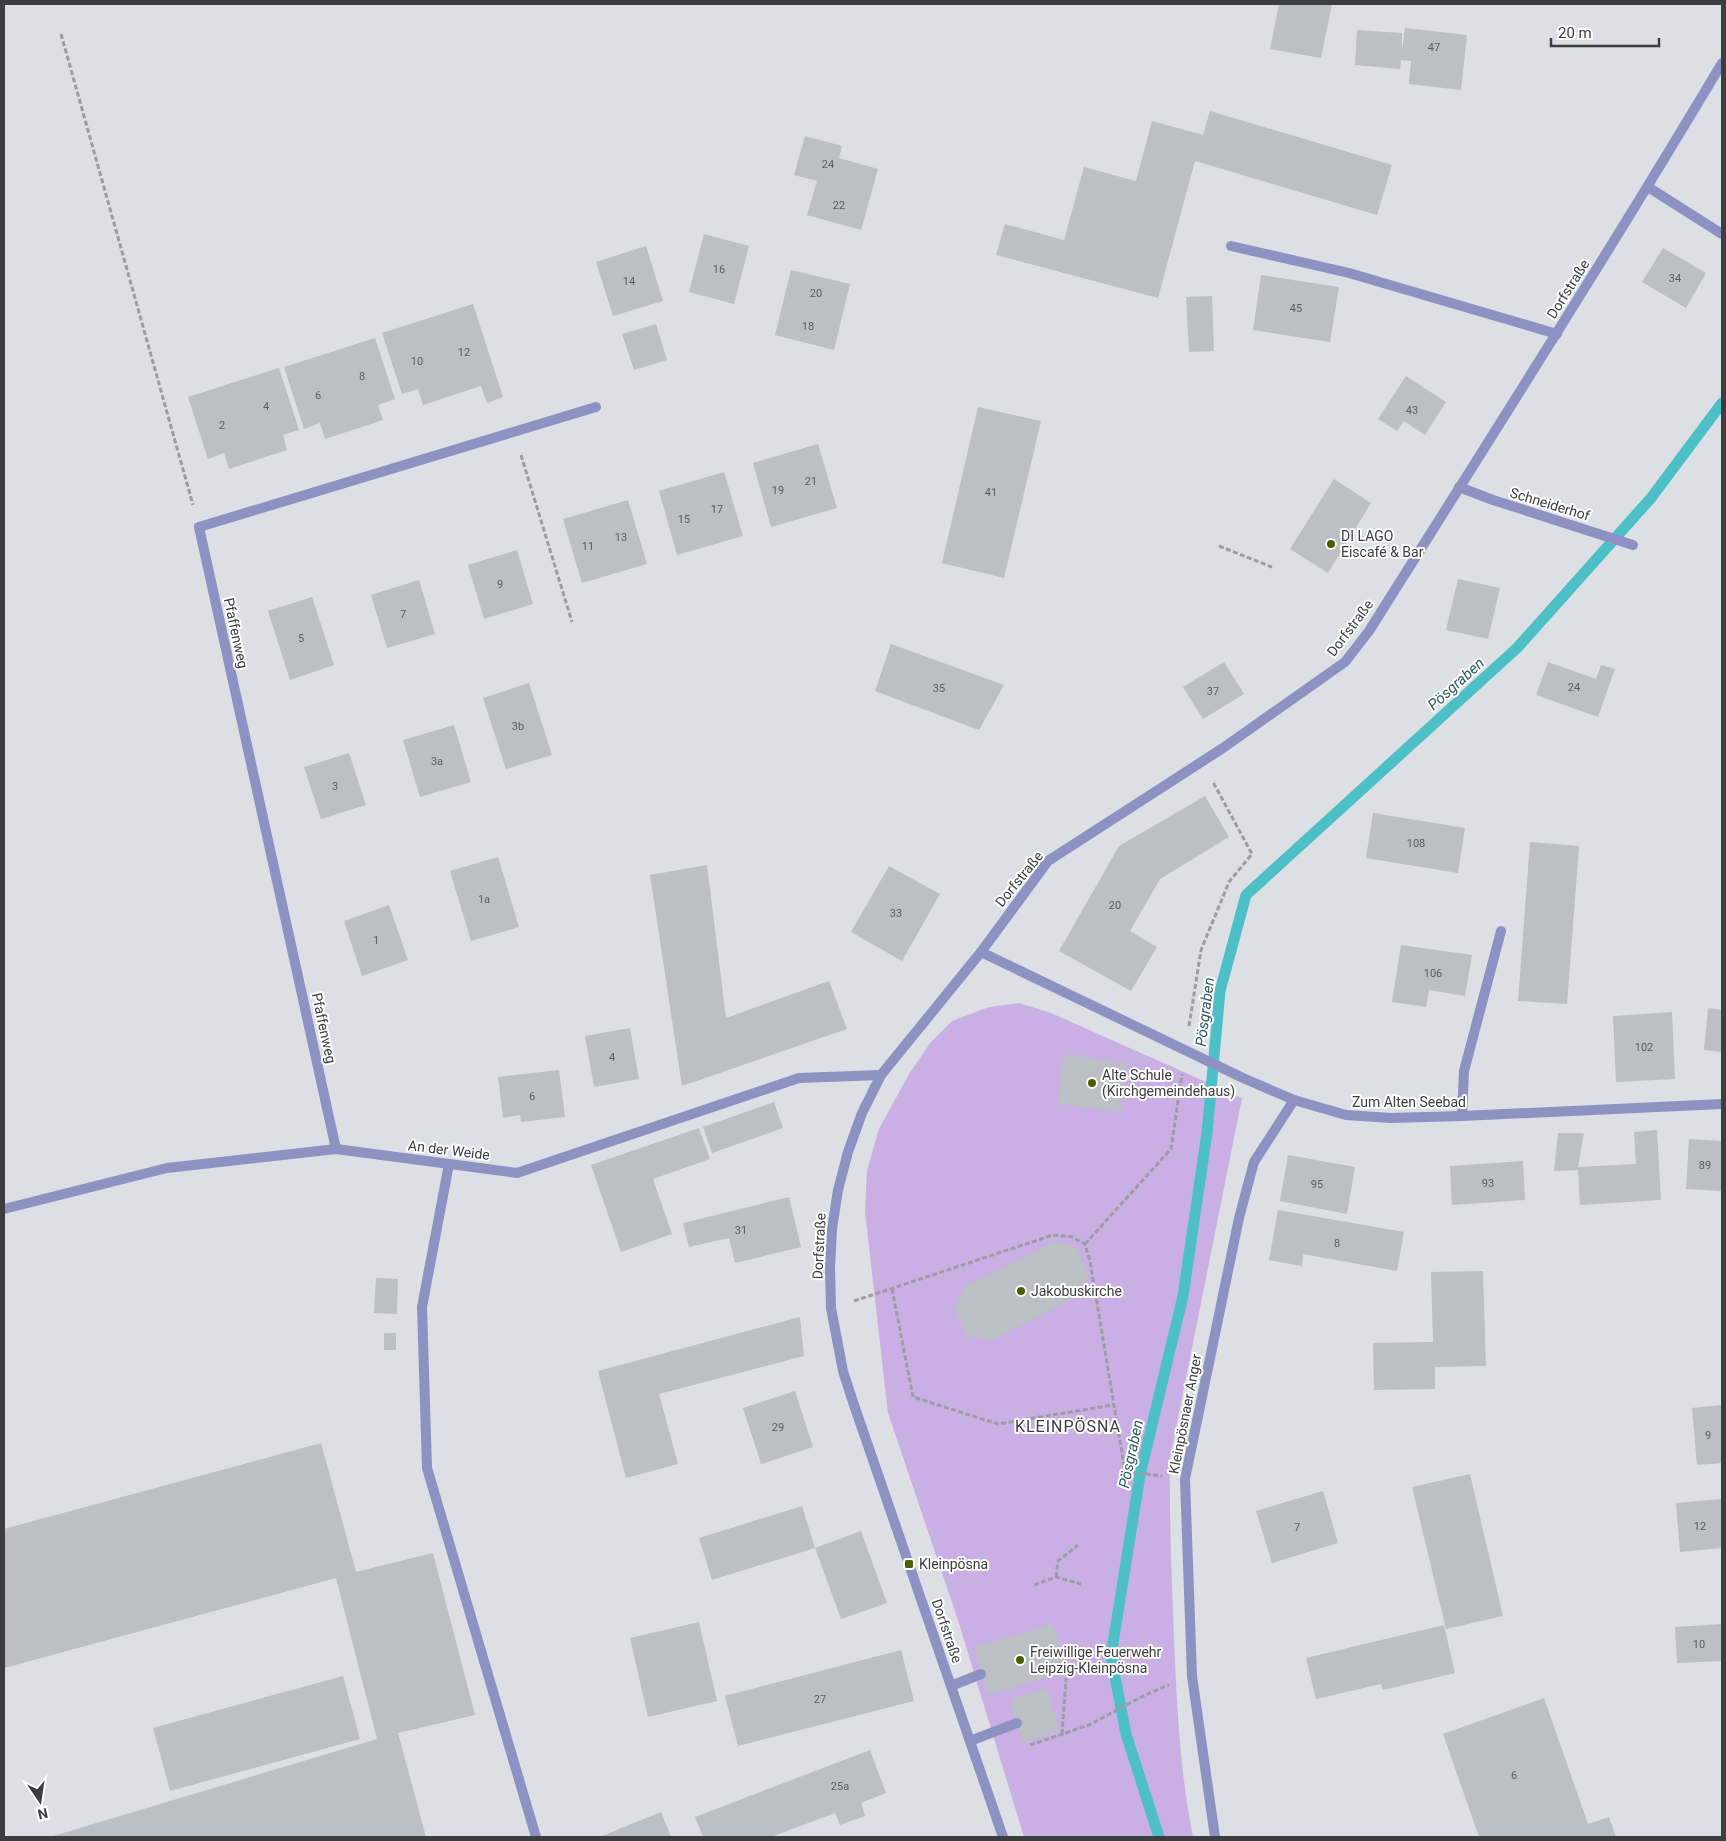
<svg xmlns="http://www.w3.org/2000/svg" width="1726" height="1841" font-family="Roboto,sans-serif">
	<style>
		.green { fill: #c9afe3 }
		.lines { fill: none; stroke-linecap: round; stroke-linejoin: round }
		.stream { stroke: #4dc0c7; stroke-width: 11 }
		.building { fill: #bac0c3 }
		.path { stroke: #9a9da1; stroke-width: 3; stroke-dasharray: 5 2.5; stroke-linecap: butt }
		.service { stroke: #8e92c3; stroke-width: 10 }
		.minor { stroke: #8e92c3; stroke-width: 10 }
		.tertiary { stroke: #8e92c3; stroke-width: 10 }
		.poi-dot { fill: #4c5e03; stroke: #fff; stroke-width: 2 }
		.labels { text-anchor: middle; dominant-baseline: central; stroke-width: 4; stroke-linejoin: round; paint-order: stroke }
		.number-label { font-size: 11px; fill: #5b5e60 }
		.street-label { font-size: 14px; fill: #3b3d3f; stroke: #fff }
		.poi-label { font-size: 14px; fill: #3b3d3f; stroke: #fff; text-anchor: start }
		.water-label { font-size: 15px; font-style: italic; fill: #2a5b5e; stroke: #fff }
		.quarter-label { font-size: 16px; letter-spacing: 1px; fill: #3b3d3f; stroke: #fff }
	</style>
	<rect width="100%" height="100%" fill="#dcdfe4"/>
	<path class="green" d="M1019,1003L1051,1013L1242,1098L1170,1458C1169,1519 1172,1580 1174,1641C1177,1706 1180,1773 1193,1837H1024L957,1617L888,1413L865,1212L867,1170L879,1129L909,1074L931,1042L952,1021L989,1007Z"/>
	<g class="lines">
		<path class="stream" d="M1159,1837L1126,1734L1111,1656L1140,1475L1183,1296L1207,1133L1220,991L1246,895L1517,648L1651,498L1722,403"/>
	</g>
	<path class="building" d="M1279,4H1332L1321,58L1270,49Z
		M1405,28L1467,35L1461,90L1409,84L1411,61L1401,60L1400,69L1355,65L1357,30L1402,33V52Z
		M1210,111L1392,165L1377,215L1195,161L1158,298L996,255L1005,224L1064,240L1084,167L1136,181L1152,121L1203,135Z
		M805,136L842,146L839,158L878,169L861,230L807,215L817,181L794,175Z
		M704,234L749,246L734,304L689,292Z
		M646,246L663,301L613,316L596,262Z
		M1663,248L1706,273L1686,308L1642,282Z
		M791,270L850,284L834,350L775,335Z
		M1261,275L1339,287L1330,342L1253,330Z
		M1212,296L1214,351L1189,352L1186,297Z
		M473,304L503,397L487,403L481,386L423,405L418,389L402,394L382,333Z
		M656,324L667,360L634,370L622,334Z
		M375,338L395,399L378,405L383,420L325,439L320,423L304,429L284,367Z
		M279,368L299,430L283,435L287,450L229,469L224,453L208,459L188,397Z
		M1406,376L1446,402L1425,435L1404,421L1397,431L1378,419Z
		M978,407L1041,421L1004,578L942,563Z
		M818,444L837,508L771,527L753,463Z
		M724,472L743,536L677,555L659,491Z
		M1334,479L1371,503L1328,573L1290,549Z
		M628,500L647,564L582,583L563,519Z
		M517,550L533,604L484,619L468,565Z
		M1458,579L1500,588L1488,639L1446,630Z
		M419,580L435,634L387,648L371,595Z
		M312,597L334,665L290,680L268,611Z
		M891,644L1004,685L979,730L875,691Z
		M1224,662L1244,694L1203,719L1183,687Z
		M1548,662L1596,679L1601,665L1615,669L1598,717L1536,695Z
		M529,683L552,755L506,769L483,698Z
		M454,725L471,782L420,797L403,740Z
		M349,753L366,805L321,819L304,767Z
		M1205,796L1229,837L1160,879L1130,931L1157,947L1131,991L1059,951L1119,846Z
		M1373,813L1465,828L1458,873L1366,858Z
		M1530,842L1579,846L1567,1004L1518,1001Z
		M498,857L519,927L471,941L450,871Z
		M707,865L726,1018L829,981L847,1029L682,1086L650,875Z
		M889,866L940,894L902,961L851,932Z
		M389,905L408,960L362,976L344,921Z
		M1401,945L1472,955L1465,996L1429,990L1426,1007L1392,1002Z
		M1708,1008L1722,1010V1052L1704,1050Z
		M1672,1012L1675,1079L1616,1082L1613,1016Z
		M630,1028L639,1079L594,1087L585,1036Z
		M1064,1054L1127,1064L1120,1112L1057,1103Z
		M559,1070L565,1117L521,1122L520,1115L503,1118L498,1077Z
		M774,1102L783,1128L712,1153L703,1127Z
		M699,1128L710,1159L653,1179L672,1234L621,1252L591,1165Z
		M1657,1130L1661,1200L1580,1205L1578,1170L1554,1171L1558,1133H1584L1578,1167L1636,1164L1634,1132Z
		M1689,1139L1722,1141V1191L1686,1189Z
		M1288,1155L1355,1167L1347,1214L1280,1201Z
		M1523,1161L1525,1200L1452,1205L1450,1166Z
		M789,1197L801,1247L735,1263L729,1238L689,1247L683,1223Z
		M1278,1210L1404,1232L1397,1271L1303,1254L1302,1266L1269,1260Z
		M1055,1241L1077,1248L1089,1274L1077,1296L991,1341L966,1335L954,1310L964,1287Z
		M1483,1271L1486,1366L1435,1367V1389L1374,1390L1373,1343L1433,1342L1431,1272Z
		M376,1278L398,1279L397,1314L374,1313Z
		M800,1317L804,1356L659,1394L678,1464L626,1478L598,1371Z
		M384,1333H396V1350H384Z
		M795,1391L813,1447L761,1464L743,1408Z
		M1722,1405V1463L1697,1465L1692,1408Z
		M321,1443L356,1572L433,1553L475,1715L398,1733L426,1837H50L377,1739L336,1578L4,1668V1529Z
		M1470,1474L1503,1616L1446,1629L1412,1487Z
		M1323,1491L1338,1543L1272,1563L1256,1511Z
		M1722,1499V1548L1680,1552L1676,1503Z
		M802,1506L815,1548L712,1580L699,1538Z
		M861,1531L887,1603L841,1619L815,1548Z
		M699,1622L717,1701L648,1717L630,1638Z
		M1053,1624L1066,1672L987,1695L973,1647Z
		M1722,1624V1661L1677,1663L1675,1627Z
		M1444,1625L1455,1673L1383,1690L1381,1684L1316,1699L1306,1658Z
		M901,1650L914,1701L738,1746L725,1696Z
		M343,1676L360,1739L170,1791L153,1728Z
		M1046,1688L1060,1731L1023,1742L1010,1700Z
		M1544,1698L1588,1824L1609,1817L1616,1837H1479L1443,1734Z
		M870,1750L886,1793L861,1803L865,1816L840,1825L835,1813L771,1837H703L695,1817Z
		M661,1812L671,1837H603L602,1836Z"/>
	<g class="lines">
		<path class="path" d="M61,34L193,505
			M521,455L572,622
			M1219,546L1272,567
			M1189,1026L1201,950L1229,882L1252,854L1213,782
			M1085,1244L1171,1149L1182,1074
			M892,1289L913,1397L998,1424L1113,1405
			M854,1301L1053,1235L1072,1237L1085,1244L1090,1261L1125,1471L1162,1476
			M1056,1577L1058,1561L1078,1545
			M1034,1585L1056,1577L1081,1584
			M1062,1734L1066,1678
			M1030,1745L1089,1725L1145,1695L1169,1685"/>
		<path class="service" d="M1648,187L1722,234
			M1231,246L1349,273L1557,334
			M1459,487L1493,500L1633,545
			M1462,1116L1464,1071L1501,931
			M449,1164L422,1307L427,1468L536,1837
			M951,1686L981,1674
			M970,1741L1017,1723"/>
		<path class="minor" d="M336,1149L199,527L596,407
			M4,1209L167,1168L336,1149L517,1173L799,1078L881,1075
			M1215,1837L1192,1676L1185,1479L1239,1218L1254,1162L1294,1100"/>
		<path class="tertiary" d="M981,952L1243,1078L1294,1100L1346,1115L1391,1118L1462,1116L1722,1104
			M1003,1837L853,1402L843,1371L831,1308L830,1268L832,1229L838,1190L848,1152L862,1113L881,1075L981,952L1048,861L1223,748L1345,662L1369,631C1488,442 1608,254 1722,63"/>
	</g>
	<g class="poi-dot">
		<circle cx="1331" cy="544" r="5"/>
		<circle cx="1092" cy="1083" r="5"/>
		<circle cx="1021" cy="1291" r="5"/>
		<rect x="904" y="1559" width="10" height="10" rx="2.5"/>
		<circle cx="1020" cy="1660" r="5"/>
	</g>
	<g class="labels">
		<g class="number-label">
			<text x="1434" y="47">47</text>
			<text x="828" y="164">24</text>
			<text x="839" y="205">22</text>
			<text x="719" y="269">16</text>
			<text x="1675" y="278">34</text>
			<text x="629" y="281">14</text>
			<text x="816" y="293">20</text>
			<text x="1296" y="308">45</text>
			<text x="808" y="326">18</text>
			<text x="464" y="352">12</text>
			<text x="417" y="361">10</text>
			<text x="362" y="376">8</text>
			<text x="318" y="395">6</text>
			<text x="266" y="406">4</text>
			<text x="1412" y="410">43</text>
			<text x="222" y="425">2</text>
			<text x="811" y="481">21</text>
			<text x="778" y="490">19</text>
			<text x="991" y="492">41</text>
			<text x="717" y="509">17</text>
			<text x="684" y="519">15</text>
			<text x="621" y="537">13</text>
			<text x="588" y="546">11</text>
			<text x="500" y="584">9</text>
			<text x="403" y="614">7</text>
			<text x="301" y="638">5</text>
			<text x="1574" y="687">24</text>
			<text x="939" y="688">35</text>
			<text x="1213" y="691">37</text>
			<text x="518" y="726">3b</text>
			<text x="437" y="761">3a</text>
			<text x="335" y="786">3</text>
			<text x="1416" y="843">108</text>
			<text x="484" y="899">1a</text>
			<text x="1115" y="905">20</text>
			<text x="896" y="913">33</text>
			<text x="376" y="940">1</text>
			<text x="1433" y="973">106</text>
			<text x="1644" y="1047">102</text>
			<text x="612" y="1057">4</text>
			<text x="532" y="1096">6</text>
			<text x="1705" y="1165">89</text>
			<text x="1488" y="1183">93</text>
			<text x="1317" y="1184">95</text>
			<text x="741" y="1230">31</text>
			<text x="1337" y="1243">8</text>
			<text x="778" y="1427">29</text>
			<text x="1708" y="1435">9</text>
			<text x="1700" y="1526">12</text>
			<text x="1297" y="1527">7</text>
			<text x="1699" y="1644">10</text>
			<text x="820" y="1699">27</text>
			<text x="1514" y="1775">6</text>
			<text x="840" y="1786">25a</text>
		</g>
		<g class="street-label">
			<text transform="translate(1568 289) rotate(-58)">Dorfstraße</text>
			<text transform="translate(1550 504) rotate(17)">Schneiderhof</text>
			<text transform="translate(1350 628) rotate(-53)">Dorfstraße</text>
			<text transform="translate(236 633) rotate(78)">Pfaffenweg</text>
			<text transform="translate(1019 879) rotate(-51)">Dorfstraße</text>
			<text transform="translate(324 1028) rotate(78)">Pfaffenweg</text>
			<text x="1409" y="1102">Zum Alten Seebad</text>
			<text transform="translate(449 1150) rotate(7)">An der Weide</text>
			<text transform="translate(819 1246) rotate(-87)">Dorfstraße</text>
			<text transform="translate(1185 1414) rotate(-79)">Kleinpösnaer Anger</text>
			<text transform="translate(947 1631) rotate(71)">Dorfstraße</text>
		</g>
		<g class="poi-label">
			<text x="1341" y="536">DI LAGO<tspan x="1341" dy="16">Eiscafé &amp; Bar</tspan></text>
			<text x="1102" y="1075">Alte Schule<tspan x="1102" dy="16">(Kirchgemeindehaus)</tspan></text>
			<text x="1031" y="1291">Jakobuskirche</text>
			<text x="919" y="1564">Kleinpösna</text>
			<text x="1030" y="1652">Freiwillige Feuerwehr<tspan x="1030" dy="16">Leipzig-Kleinpösna</tspan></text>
		</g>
		<g class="water-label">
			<text transform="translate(1456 684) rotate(-42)">Pösgraben</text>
			<text transform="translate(1205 1012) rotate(-83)">Pösgraben</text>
			<text transform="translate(1131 1454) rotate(-78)">Pösgraben</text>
		</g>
		<g class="quarter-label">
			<text x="1068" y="1426">KLEINPÖSNA</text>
		</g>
	</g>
	<rect width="1726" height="1841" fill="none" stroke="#3b3d3f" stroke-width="10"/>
	<g transform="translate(40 1801) rotate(167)" stroke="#ffffff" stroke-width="4" paint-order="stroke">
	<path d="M0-4L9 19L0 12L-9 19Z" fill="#3b3d3f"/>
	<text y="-8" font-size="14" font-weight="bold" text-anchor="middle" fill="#3b3d3f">N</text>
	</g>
	<path d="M1551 38v8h108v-8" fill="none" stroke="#3b3d3f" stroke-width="2.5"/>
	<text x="1558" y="38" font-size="15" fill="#3b3d3f" stroke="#ffffff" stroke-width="4" paint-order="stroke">20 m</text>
</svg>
